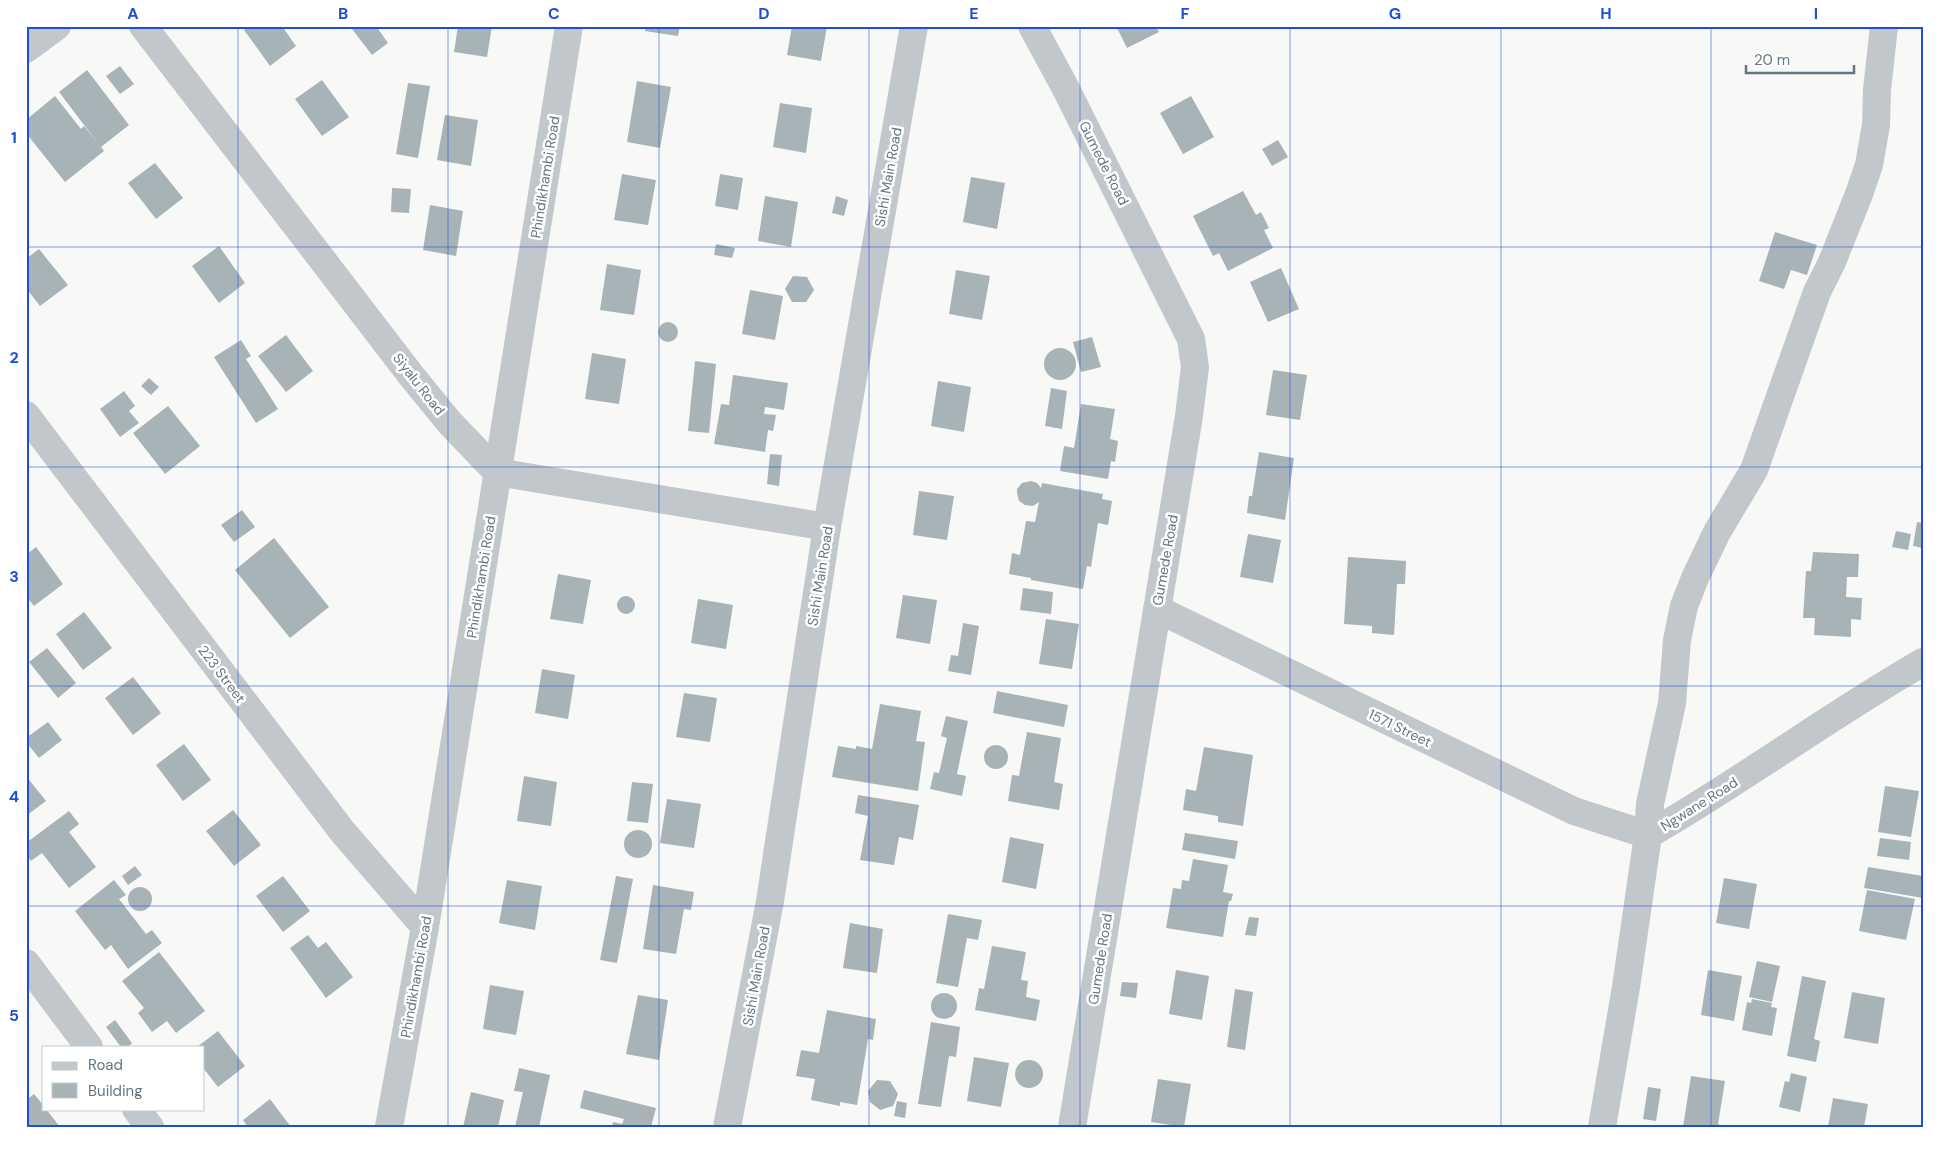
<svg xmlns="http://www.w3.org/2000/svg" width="1949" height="1153" font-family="'DM Sans',sans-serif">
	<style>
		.building { fill: #a8b3b8 }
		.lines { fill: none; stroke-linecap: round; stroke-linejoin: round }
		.minor { stroke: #c1c7ca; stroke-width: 28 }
		.tertiary { stroke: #c1c7ca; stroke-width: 28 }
		.grid { fill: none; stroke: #1d4ed8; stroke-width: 1; stroke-opacity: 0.55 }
		.labels { text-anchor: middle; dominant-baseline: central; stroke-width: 5; stroke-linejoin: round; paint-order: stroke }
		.street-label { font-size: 14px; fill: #627882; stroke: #fff }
		.neatline { fill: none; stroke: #1d4ed8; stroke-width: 2 }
		.grid-label { font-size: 16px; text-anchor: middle; font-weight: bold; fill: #1d4ed8 }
	</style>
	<rect width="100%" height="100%" fill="#f8f8f6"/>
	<path class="building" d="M249,26H282L296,46L270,66L244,30Z
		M356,26H364L366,29L369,26H376L388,43L372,55L352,29Z
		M458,26H492L487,57L454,52Z
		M645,26H680L678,36L645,31Z
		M792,26H827L821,61L787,55Z
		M1116,26H1156L1159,32L1127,48Z
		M120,66L134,84L120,94L106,76Z
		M87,70L129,125L101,147L104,151L65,182L26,133V120L55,96L81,129L84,126L97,142L59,92Z
		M322,80L349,117L322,136L295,99Z
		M637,81L671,87L660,148L627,142Z
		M408,83L430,86L418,158L396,154Z
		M1191,96L1214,137L1183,154L1160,113Z
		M780,103L812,108L806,153L773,147Z
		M445,115L478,120L471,166L437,160Z
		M1278,140L1288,157L1272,166L1262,149Z
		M155,163L183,198L156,219L128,183Z
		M622,174L656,180L648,225L614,220Z
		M720,174L743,178L738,210L715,206Z
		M971,177L1005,183L997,229L963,222Z
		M392,188L411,189L409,213L391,212Z
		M1243,191L1256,215L1261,212L1269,228L1264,230L1273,248L1228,271L1219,253L1213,256L1193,216Z
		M765,196L798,202L791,247L758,241Z
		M836,196L848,200L844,216L832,213Z
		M430,205L463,211L456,256L423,250Z
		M1775,232L1817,245L1807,275L1791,270L1784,289L1759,281Z
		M716,244L735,248L732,258L714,255Z
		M219,246L245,283L219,303L192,266Z
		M39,249L68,285L40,306L26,288V259Z
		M607,264L641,270L634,315L600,310Z
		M1281,268L1299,309L1268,322L1250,282Z
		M956,270L990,276L982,320L949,314Z
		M793,276L807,277L814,290L806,302H792L785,289Z
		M750,290L783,296L775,340L742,334Z
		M658 332a10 10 0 1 1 20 0a10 10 0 1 1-20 0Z
		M286,335L313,371L286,392L258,356Z
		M1092,337L1101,367L1081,372L1073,342Z
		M241,340L251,356L246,359L278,409L256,423L214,357Z
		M1044 364a16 16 0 1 1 32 0a16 16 0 1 1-32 0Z
		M592,353L626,359L619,404L585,399Z
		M695,361L716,364L709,433L688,431Z
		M1273,370L1307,375L1300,420L1266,415Z
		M733,375L788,383L784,410L765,407L764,414L776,415L773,431L768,430L765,452L714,444L721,404L729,405Z
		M149,378L159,387L151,395L141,386Z
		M938,381L971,387L964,432L931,426Z
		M1051,388L1067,391L1062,429L1045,426Z
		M124,391L135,406L129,411L139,423L120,437L100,409Z
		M1081,404L1115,409L1110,439L1118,441L1115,462L1111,461L1108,479L1060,471L1064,446L1074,448Z
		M168,406L200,446L165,474L133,433Z
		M1259,452L1294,458L1285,520L1247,513L1249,496H1252Z
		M770,454L782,455L779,486L767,484Z
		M1031,481L1037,483L1041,488L1042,483L1103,494L1102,499L1112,501L1108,525L1098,523L1091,567L1087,566L1083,589L1031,580V578L1009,574L1012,553L1020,555L1026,521L1035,522L1039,502L1033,506L1025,505L1019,501L1017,493V489L1022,483Z
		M919,491L954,496L947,540L913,535Z
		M242,510L255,527L234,542L221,525Z
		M1917,522L1923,523V548L1913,546Z
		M1896,531L1911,534L1908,550L1892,547Z
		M1248,534L1281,540L1273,583L1240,577Z
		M274,538L329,607L290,638L235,570Z
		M36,547L63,584L34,606L26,596V555Z
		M1813,552L1859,554L1858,577H1847L1846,597L1862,598L1861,620L1851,619V637L1814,635L1815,618H1803L1806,571H1811Z
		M1348,557L1406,561L1405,584H1397L1394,635L1372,633V626L1344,624Z
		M558,574L591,580L583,624L550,619Z
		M1023,588L1053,592L1051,614L1020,610Z
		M903,595L937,600L930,644L896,638Z
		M617 605a9 9 0 1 1 18 0a9 9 0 1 1-18 0Z
		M698,599L733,605L726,649L691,643Z
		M84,612L112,648L83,670L56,634Z
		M1046,619L1079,624L1072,669L1039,664Z
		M963,623L979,626L971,675L948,671L951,655L958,656Z
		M47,648L76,683L58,698L29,662Z
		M542,669L575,675L568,719L535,713Z
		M133,677L161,713L133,735L105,698Z
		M997,691L1068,705L1064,727L993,713Z
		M684,693L717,698L710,742L676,737Z
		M880,704L921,711L916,741L925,742L918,791L832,777L838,746L856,749V746L872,749Z
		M946,716L968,721L957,774L966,776L962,796L930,789L934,772L939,773L947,738L941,736Z
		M48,722L62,740L39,758L26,742V738Z
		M1027,732L1061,738L1054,782L1063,784L1059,810L1008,801L1012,775L1019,776Z
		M184,744L211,780L183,801L156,765Z
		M984 757a12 12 0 1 1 24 0a12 12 0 1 1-24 0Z
		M1204,747L1253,755L1243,826L1218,822V816L1183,810L1186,789L1196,791Z
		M26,776L46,801L26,816Z
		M524,776L557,782L551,826L517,821Z
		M632,782L653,784L648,823L627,821Z
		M1885,786L1919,791L1911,837L1878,832Z
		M858,795L919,805L913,840L899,837L894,865L860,860L868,816L855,813Z
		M667,799L701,804L694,848L660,843Z
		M233,810L261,845L234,866L206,831Z
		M69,811L79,824L69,832L96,867L69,888L42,853L31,861L26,854V843Z
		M624 844a14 14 0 1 1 28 0a14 14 0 1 1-28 0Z
		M1185,833L1238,841L1235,859L1182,850Z
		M1010,837L1044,844L1036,889L1002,882Z
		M1880,838L1911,842L1909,860L1877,856Z
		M1193,859L1228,865L1223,892L1233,894L1231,901H1229L1223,937L1166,928L1173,888L1181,889L1182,880L1189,881Z
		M135,866L142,875L128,885L122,876Z
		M1868,867L1923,876V898L1864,888Z
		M283,876L310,911L283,932L256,896Z
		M616,876L633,879L617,963L600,960Z
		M1724,878L1757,884L1749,929L1716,923Z
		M114,880L126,895L119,899L146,934L152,930L162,943L128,969L111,945L105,950L75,911Z
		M507,880L542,886L535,930L499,923Z
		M653,885L694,892L691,910L684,909L676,954L643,949Z
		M128 899a12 12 0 1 1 24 0a12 12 0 1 1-24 0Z
		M1867,890L1915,899L1906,940L1859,931Z
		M948,914L982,920L978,940L967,938L958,987L936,983Z
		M1249,917L1259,918L1256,936L1245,935Z
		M850,923L883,929L877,973L843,968Z
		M308,935L318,948L326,942L353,977L326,998L290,948Z
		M992,946L1026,952L1021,980L1028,981L1026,997L1040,1000L1036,1021L975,1010L979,988L984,989Z
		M159,952L205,1011L176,1033L167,1021L152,1032L138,1013L144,1008L122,981Z
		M1757,961L1780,966L1772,1002L1749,997Z
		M1176,970L1209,976L1202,1020L1169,1014Z
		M1708,970L1742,976L1734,1021L1701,1015Z
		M1802,976L1826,981L1814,1039L1820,1041L1816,1062L1787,1056Z
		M1122,982L1138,983L1136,998L1120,996Z
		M490,985L524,991L516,1035L483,1029Z
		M1235,989L1253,992L1245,1050L1227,1047Z
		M1852,992L1885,998L1878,1044L1844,1038Z
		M931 1006a13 13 0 1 1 26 0a13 13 0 1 1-26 0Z
		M638,995L668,1000L659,1060L626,1054Z
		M1752,999L1772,1003L1771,1007L1777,1008L1772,1036L1742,1030L1747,1002L1751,1003Z
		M827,1010L876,1019L873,1040L868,1039L857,1105L840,1102V1106L811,1100L815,1079L796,1076L801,1050L819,1053Z
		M115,1020L132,1043L128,1047H121L106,1027Z
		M931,1022L960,1027L956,1057L949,1056L941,1107L918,1104Z
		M218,1031L245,1066L218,1087L204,1069V1047H197Z
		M974,1057L1009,1063L1001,1107L967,1101Z
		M1015 1074a14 14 0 1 1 28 0a14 14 0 1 1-28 0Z
		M519,1068L550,1075L539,1127H515L523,1092L514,1091Z
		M1791,1073L1807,1077L1800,1112L1779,1107L1785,1081L1789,1082Z
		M1691,1076L1725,1081L1718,1124L1726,1127H1683Z
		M1158,1079L1191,1084L1184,1127L1151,1122Z
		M877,1080L890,1081L898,1094L893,1106L880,1110L870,1102L868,1091Z
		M1648,1087L1661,1089L1656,1121L1643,1119Z
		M584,1090L656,1108L651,1127H612L613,1122L622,1124L624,1119L580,1108Z
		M471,1092L504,1100L498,1127H463Z
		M34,1094L44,1106V1109H46L60,1127H26V1100Z
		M1833,1098L1868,1104L1864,1127H1828Z
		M270,1099L291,1127H248L243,1120Z
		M897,1101L907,1103L905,1118L894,1116Z"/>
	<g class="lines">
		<path class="minor" d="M143,26L410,374L449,422L497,472L827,527
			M1032,26L1065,87L1191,339L1195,367L1189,416L1072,1127
			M26,49L57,26
			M26,415L342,831L425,927
			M1157,609L1574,811L1648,835L1650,804L1672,703L1677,640L1684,606L1695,578L1717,532L1754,470L1817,292L1832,262L1859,194L1869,165L1876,125L1877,90L1884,26
			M26,963L89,1047
			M136,1109L150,1127
			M389,1127L425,927L569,26
			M1602,1127L1626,987L1648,835C1742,781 1829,716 1923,662"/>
		<path class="tertiary" d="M727,1127L770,901L827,527L914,26"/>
	</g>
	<path class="grid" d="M238,26V1127M448,26V1127M659,26V1127M869,26V1127M1080,26V1127M1290,26V1127M1501,26V1127M1711,26V1127M26,247H1923M26,467H1923M26,686H1923M26,906H1923"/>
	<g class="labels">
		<g class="street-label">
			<text transform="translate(1104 163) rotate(63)">Gumede Road</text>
			<text transform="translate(545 177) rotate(-81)">Phindikhambi Road</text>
			<text transform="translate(888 177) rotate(-80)">Sishi Main Road</text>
			<text transform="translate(419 384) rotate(52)">Siyalu Road</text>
			<text transform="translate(1165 560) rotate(-80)">Gumede Road</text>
			<text transform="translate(820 576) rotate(-81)">Sishi Main Road</text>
			<text transform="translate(481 577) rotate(-81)">Phindikhambi Road</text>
			<text transform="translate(222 674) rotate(53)">223 Street</text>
			<text transform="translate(1400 728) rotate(26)">1571 Street</text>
			<text transform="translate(1699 804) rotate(-32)">Ngwane Road</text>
			<text transform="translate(1100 959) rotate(-81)">Gumede Road</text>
			<text transform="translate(756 976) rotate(-80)">Sishi Main Road</text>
			<text transform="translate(416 977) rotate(-80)">Phindikhambi Road</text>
		</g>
	</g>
	<rect width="1949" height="1153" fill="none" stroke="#ffffff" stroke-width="55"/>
	<rect x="42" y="1046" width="162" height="65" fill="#ffffff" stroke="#c0c9cd"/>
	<rect x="52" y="1062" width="25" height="8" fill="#c1c7ca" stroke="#c0c9cd"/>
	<text x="88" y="1070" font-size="15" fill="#627882">Road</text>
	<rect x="52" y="1083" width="25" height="15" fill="#a8b3b8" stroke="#c0c9cd"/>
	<text x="88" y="1096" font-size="15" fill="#627882">Building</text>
	<path d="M1746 65v8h108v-8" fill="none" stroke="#627882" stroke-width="2.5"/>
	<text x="1754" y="65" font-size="15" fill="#627882" stroke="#ffffff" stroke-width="4" paint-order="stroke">20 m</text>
	<rect x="28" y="28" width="1894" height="1098" class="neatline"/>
	<g class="grid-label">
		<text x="133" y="19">A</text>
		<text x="343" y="19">B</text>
		<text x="554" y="19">C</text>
		<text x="764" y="19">D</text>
		<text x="974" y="19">E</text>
		<text x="1185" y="19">F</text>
		<text x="1395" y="19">G</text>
		<text x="1606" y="19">H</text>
		<text x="1816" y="19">I</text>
		<text x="14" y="143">1</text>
		<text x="14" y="363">2</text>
		<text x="14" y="582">3</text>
		<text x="14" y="802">4</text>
		<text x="14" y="1021">5</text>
	</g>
</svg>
